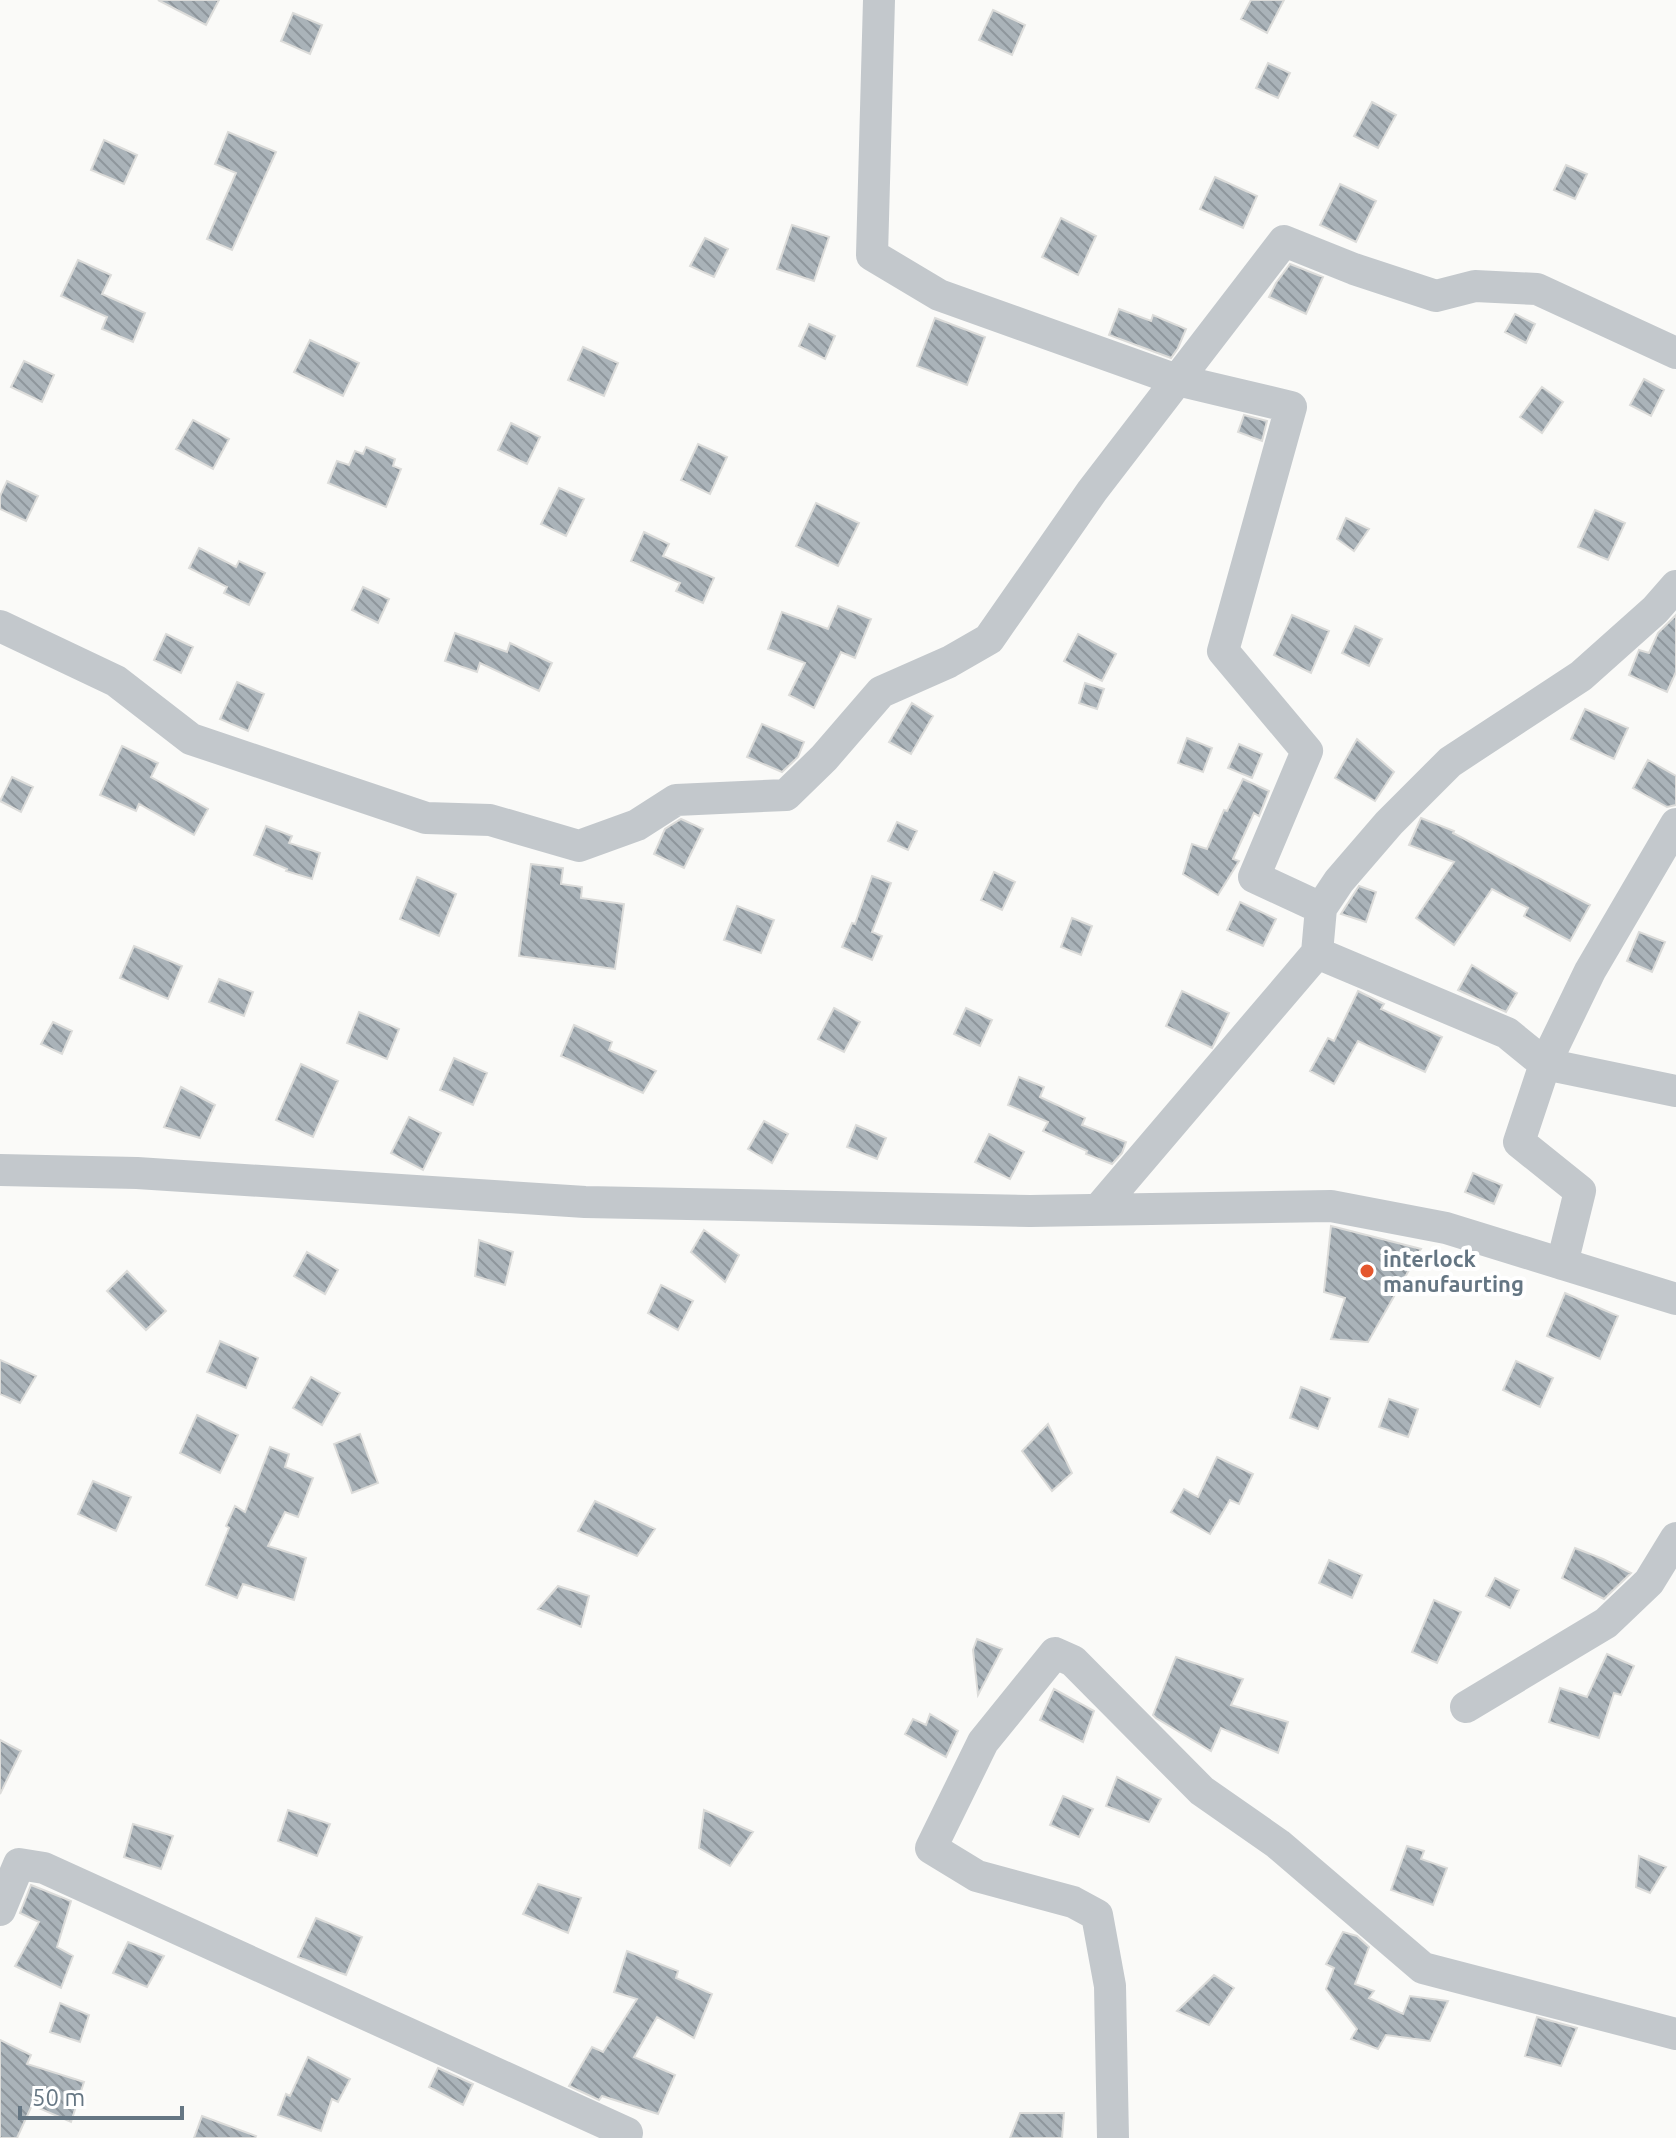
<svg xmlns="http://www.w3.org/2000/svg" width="1676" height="2138" font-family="Ubuntu,sans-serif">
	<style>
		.building { fill: url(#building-back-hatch); stroke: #dcdcda; stroke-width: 2 }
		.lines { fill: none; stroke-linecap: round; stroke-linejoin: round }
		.minor { stroke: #c3c8cc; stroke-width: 32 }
		.poi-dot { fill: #e4572e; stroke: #fff; stroke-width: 3 }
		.labels { text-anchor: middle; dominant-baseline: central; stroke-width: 8; stroke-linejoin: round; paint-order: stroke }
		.poi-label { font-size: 22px; font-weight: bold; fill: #657683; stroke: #fff; text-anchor: start }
	</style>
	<defs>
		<pattern id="building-back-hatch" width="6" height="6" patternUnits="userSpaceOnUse" patternTransform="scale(2)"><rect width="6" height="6" fill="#aab3b9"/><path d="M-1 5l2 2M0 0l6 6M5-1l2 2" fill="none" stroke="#8e969c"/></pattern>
	</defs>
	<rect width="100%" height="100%" fill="#fafaf8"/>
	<path class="building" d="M158,0H219L206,25Z
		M1251,0H1284L1267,33L1241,19Z
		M993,10L1025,25L1012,55L979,40Z
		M293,13L322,25L310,54L281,41Z
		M1268,63L1290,73L1278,98L1256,88Z
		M1372,102L1396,115L1378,148L1354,136Z
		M228,132L276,152L232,250L207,239L236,173L215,164Z
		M104,140L137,155L124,184L91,170Z
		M1566,165L1587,174L1575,199L1554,190Z
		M1215,177L1257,196L1243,228L1200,209Z
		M1340,184L1376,201L1356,242L1320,225Z
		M1061,218L1096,236L1078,275L1042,257Z
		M792,225L829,237L814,281L777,269Z
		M705,238L728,249L714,277L690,266Z
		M78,260L111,275L102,294L145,313L133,342L102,329L107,317L61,296Z
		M1290,264L1323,277L1306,314L1269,297L1276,283Z
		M1119,309L1151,321L1153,315L1186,329L1178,348L1171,358L1109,335Z
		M1515,314L1535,324L1526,343L1505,332Z
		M935,318L985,337L967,385L917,366Z
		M809,324L835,336L825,359L799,346Z
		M310,340L359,363L343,396L294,372Z
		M583,347L618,363L604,396L568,380Z
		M24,361L54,375L42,402L11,387Z
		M1644,379L1664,390L1651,416L1630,405Z
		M1542,387L1563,402L1542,433L1520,417Z
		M1244,415L1267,421L1262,441L1238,432Z
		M193,420L229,439L213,469L176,449Z
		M511,423L540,437L527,464L498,450Z
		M698,444L727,457L710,494L681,480Z
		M366,447L395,459L393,466L401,469L386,507L328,483L337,461L349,465L355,451L363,454Z
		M7,481L38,496L26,521L0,509V496Z
		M559,488L584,499L566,536L541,524Z
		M816,503L859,523L838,566L796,546Z
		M1595,510L1625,523L1608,560L1578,547Z
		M1346,518L1369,529L1354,551L1337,539Z
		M644,532L669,544L663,556L714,578L703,603L676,591L680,583L631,561Z
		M199,548L236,567L239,561L265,573L249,605L224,593L227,587L189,568Z
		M363,587L389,599L378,623L352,610Z
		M838,606L871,619L855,658L841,652L814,708L789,695L805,663L768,649L782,612L828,629Z
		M1292,615L1329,631L1311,673L1274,655Z
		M1676,615V672L1667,692L1629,675L1639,650L1649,653L1658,633Z
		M1355,626L1382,639L1369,666L1342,653Z
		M455,633L507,652L510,643L552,663L539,691L480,663L477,672L445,661Z
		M166,634L193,647L181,673L154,660Z
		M1078,634L1116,654L1102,681L1064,661Z
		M237,682L264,694L248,731L220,719Z
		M1085,683L1104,689L1097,709L1079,703Z
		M912,703L933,716L911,754L889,742Z
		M1585,709L1628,728L1614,759L1571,739Z
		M762,724L804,742L798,757L782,772L747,757Z
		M1187,738L1212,748L1203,772L1178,763Z
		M1357,739L1394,772L1375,801L1335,778Z
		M1239,744L1262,754L1252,778L1228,768Z
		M122,746L158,763L151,777L208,809L194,835L139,804L136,811L100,795Z
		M1648,760L1676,776V805L1667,807L1633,788Z
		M12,777L33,787L21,812L0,801Z
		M1243,779L1269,791L1259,816L1254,813L1233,859L1239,861L1218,895L1183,874L1192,844L1207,849L1224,810L1227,811Z
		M1421,818L1454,831L1453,833L1590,905L1570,941L1524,916L1528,908L1492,889L1454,945L1416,918L1454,862L1409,845Z
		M681,819L703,829L684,868L654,854L665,829Z
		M897,822L917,831L908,850L888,841Z
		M266,826L292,836L289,843L320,853L312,879L286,871L287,869L254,855Z
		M531,864L563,868L561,884L582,887L581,898L624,904L615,969L519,956Z
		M994,872L1015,882L1002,910L981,900Z
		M872,876L891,883L872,932L882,936L872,960L842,947L852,923L855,924Z
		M417,877L456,894L439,936L400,919Z
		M1359,886L1376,892L1366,922L1341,914Z
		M1240,902L1276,919L1263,946L1227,930Z
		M737,906L774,920L761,953L724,940Z
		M1072,918L1092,926L1081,955L1061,947Z
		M1639,932L1665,942L1652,972L1627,961Z
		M134,946L182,966L168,999L120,978Z
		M1472,965L1517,993L1506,1012L1458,990Z
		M219,979L253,992L244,1016L209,1002Z
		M1182,991L1229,1013L1212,1048L1166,1026Z
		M1358,991L1384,1004L1381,1009L1442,1037L1425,1072L1358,1041L1334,1084L1310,1071L1328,1038L1334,1041Z
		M834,1008L860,1022L844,1052L818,1039Z
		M966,1008L992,1020L980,1046L954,1034Z
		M359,1012L399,1029L387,1059L347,1043Z
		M53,1022L72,1031L62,1054L41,1044Z
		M574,1025L612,1042L609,1050L656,1071L643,1093L561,1056Z
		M454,1058L487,1073L473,1105L440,1090Z
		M301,1064L338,1081L313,1137L276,1120Z
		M1019,1077L1044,1087L1040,1097L1085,1118L1082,1125L1126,1142L1122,1153L1112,1164L1086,1154L1087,1151L1043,1131L1048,1122L1008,1105Z
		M181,1087L215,1105L200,1138L164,1127Z
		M409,1117L441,1133L423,1170L391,1153Z
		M764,1121L788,1134L772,1163L748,1149Z
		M856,1125L886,1138L877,1159L847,1147Z
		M989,1134L1024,1152L1010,1179L975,1162Z
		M1473,1173L1502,1185L1494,1204L1465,1192Z
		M1331,1226L1421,1249L1368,1342L1331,1339L1345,1298L1324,1292Z
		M704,1230L739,1255L725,1282L691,1252Z
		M479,1240L513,1252L505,1285L475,1276Z
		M307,1252L338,1270L325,1294L294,1276Z
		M127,1271L166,1311L146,1330L107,1291Z
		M661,1285L693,1301L678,1330L648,1313Z
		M1565,1293L1618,1316L1600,1359L1547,1336Z
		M220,1341L258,1358L246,1388L207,1372Z
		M0,1360L36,1376L20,1403L0,1394Z
		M1516,1361L1553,1378L1540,1407L1503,1390Z
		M311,1377L340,1393L322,1425L293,1408Z
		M1301,1387L1330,1398L1318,1429L1290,1418Z
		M1389,1399L1418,1409L1408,1437L1379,1427Z
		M197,1415L238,1435L220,1473L180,1453Z
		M1048,1424L1072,1473L1052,1491L1022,1451Z
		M360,1434L378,1483L352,1493L334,1444Z
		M270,1447L289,1454L285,1467L313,1478L298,1517L285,1512L268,1546L306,1558L294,1600L243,1584L237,1598L206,1585L229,1528L226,1526L235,1506L245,1512Z
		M1217,1457L1253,1474L1239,1504L1230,1500L1210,1534L1171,1512L1184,1489L1198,1497Z
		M93,1481L131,1497L116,1531L78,1514Z
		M595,1501L655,1529L637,1556L578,1531Z
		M1575,1548L1603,1559L1631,1573L1604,1599L1562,1578Z
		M1329,1560L1362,1575L1352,1598L1319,1583Z
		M1495,1578L1519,1590L1510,1608L1486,1596Z
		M558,1586L589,1596L581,1627L538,1609Z
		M1434,1600L1461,1612L1437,1663L1412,1652Z
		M977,1639L1002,1649L978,1695L973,1650Z
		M1607,1654L1634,1666L1621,1695L1614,1693L1599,1738L1549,1722L1560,1688L1587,1697Z
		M1176,1657L1243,1679L1231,1705L1288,1722L1278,1753L1221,1728L1211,1751L1156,1718L1153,1715Z
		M1054,1689L1094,1711L1083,1742L1040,1720Z
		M930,1714L958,1731L946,1757L905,1734L913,1719L926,1725Z
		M0,1740L21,1751L0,1794Z
		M1117,1777L1161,1799L1149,1822L1106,1806Z
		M1063,1796L1093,1809L1079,1837L1050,1825Z
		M288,1810L330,1824L317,1856L278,1841Z
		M704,1810L753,1832L730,1866L699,1848Z
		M133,1824L173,1836L161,1869L124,1857Z
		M1407,1846L1424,1851L1421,1859L1447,1868L1433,1905L1391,1890Z
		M1639,1856L1666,1867L1650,1893L1636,1887Z
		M538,1884L581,1898L568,1933L523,1914Z
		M31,1885L71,1901L57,1947L73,1956L61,1988L15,1966L39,1922L20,1913Z
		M316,1918L362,1937L346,1975L298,1957Z
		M1343,1932L1357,1936L1369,1947L1355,1984L1374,1991L1369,1998L1403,2014L1410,1996L1448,2001L1430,2041L1386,2035L1378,2049L1351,2039L1357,2029L1326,1989L1334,1968L1326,1964Z
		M128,1942L164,1956L147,1987L113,1973Z
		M627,1951L678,1971L676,1978L712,1994L694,2038L657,2017L634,2057L675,2075L658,2114L602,2096L599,2100L569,2086L592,2047L603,2052L637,1999L614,1992Z
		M1214,1975L1234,1988L1209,2025L1177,2011Z
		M60,2003L89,2015L80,2042L50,2032Z
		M1537,2017L1577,2028L1561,2066L1525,2056Z
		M0,2040L31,2055L27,2064L84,2082L71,2122L32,2105L17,2138H0Z
		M308,2057L350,2079L338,2102L332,2099L321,2131L278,2115L286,2094L290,2096Z
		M438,2068L473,2084L463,2105L429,2087Z
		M1020,2113H1064L1062,2138H1010Z
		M202,2116L256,2136L255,2138H194Z"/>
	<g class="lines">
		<path class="minor" d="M879,0L872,255L939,295L1177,380L1291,407L1223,651L1307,751L1254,877L1321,908
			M0,626L116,681L191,739L426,818L490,820L579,846L637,825L676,800L786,795L824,758L881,692L949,662L989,639L1092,491L1284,241L1354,269L1436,296L1475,286L1537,289L1676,353
			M1317,953L1507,1033L1545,1064L1676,1091
			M0,1170L137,1173L585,1202L1030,1211L1331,1206L1446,1228L1676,1299
			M1098,1210L1317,953L1321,908L1339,881L1389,823L1450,762L1581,676L1655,610L1676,586
			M1562,1264L1580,1191L1519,1142L1545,1064L1590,971L1676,824
			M1466,1707L1606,1623L1649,1582L1676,1538
			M0,1910L19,1864L44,1868L627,2133
			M1113,2138L1110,1986L1097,1915L1073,1902L977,1876L931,1848L983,1742L1055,1653L1073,1661L1202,1791L1278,1844L1423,1968L1676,2034"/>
	</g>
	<circle class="poi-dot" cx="1367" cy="1271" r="8"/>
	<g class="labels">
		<g class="poi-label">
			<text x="1383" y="1258">interlock<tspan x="1383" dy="25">manufaurting</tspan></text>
		</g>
	</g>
	<path d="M20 2106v12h162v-12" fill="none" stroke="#657683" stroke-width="4"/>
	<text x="32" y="2106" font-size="24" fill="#657683" stroke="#ffffff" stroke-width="6" paint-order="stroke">50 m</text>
</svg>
